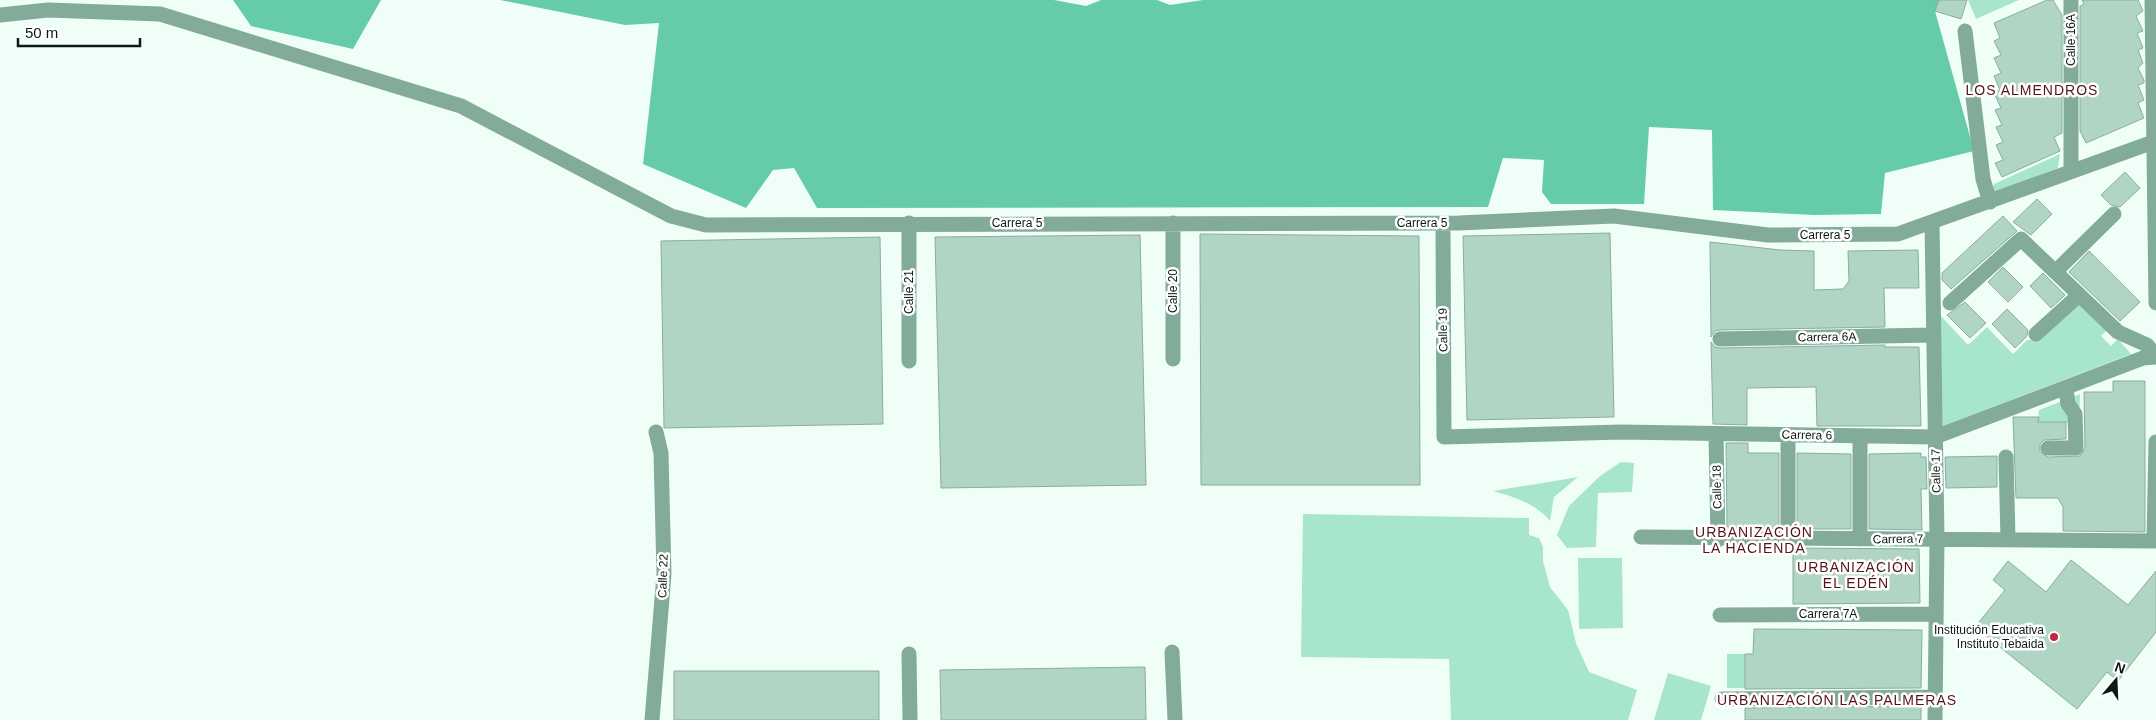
<svg xmlns="http://www.w3.org/2000/svg" width="2156" height="720" font-family="Arial,sans-serif">
	<style>
		.green { fill: #a8e6cc }
		.forest { fill: #66cca7 }
		.building { fill: #b1d5c5; stroke: #8aac9e }
		.lines { fill: none; stroke-linecap: round; stroke-linejoin: round }
		.minor { stroke: #83ab9a; stroke-width: 15 }
		.poi-dot { fill: #bb2a42; stroke: #fff; stroke-width: 2 }
		.labels { text-anchor: middle; dominant-baseline: central; stroke-width: 5; stroke-linejoin: round; paint-order: stroke }
		.street-label { font-size: 12px; fill: #0c1914; stroke: #fff }
		.poi-label { font-size: 12px; fill: #0c1914; stroke: #fff; text-anchor: end }
		.neighbourhood-label { font-size: 14px; letter-spacing: 1px; fill: #57121d; stroke: #fff }
	</style>
	<rect width="100%" height="100%" fill="#f0fef8"/>
	<path class="green" d="M1968,0H2019L1976,19Z
		M2060,154L2058,168L1997,192H1992L1994,184Z
		M2081,303L2108,329L2101,336L2111,346L2118,339L2131,354L1943,426L1940,315L1968,345L1987,327L2013,354L2027,340H2036Z
		M2080,394L2079,423L2038,422L2039,410Z
		M1621,462L1634,463L1632,492L1598,493L1596,547L1567,548L1557,535L1569,506L1600,476Z
		M1578,477L1554,497L1550,521C1538,505 1512,496 1493,491Z
		M1303,514L1529,518V535L1539,538L1543,547V561L1550,587L1568,610L1576,643L1589,672L1637,690L1628,720H1451L1449,659L1301,657Z
		M1578,558H1622L1623,628L1579,629Z
		M1727,654H1745V688H1727Z
		M1668,673L1711,686L1701,720H1654Z"/>
	<path class="forest" d="M233,0H381L353,49L251,26Z
		M500,0H1054L1086,6L1101,0H1157L1170,5L1203,0H1939L1935,11L1974,151L1885,173L1881,214L1815,215L1713,210L1712,130L1649,127L1644,204H1551L1542,192L1544,160L1503,158L1488,207L817,208L794,168L773,170L746,208L643,164L659,23L625,25Z"/>
	<path class="building" d="M1939,0H1967L1961,19L1935,11Z
		M2047,0H2053L2062,15V133L2054,137L2060,151L2002,177L1995,163L2003,160L1996,145L2003,142L1996,127L2002,125L1995,110L2001,108L1994,93L2000,90L1994,76L2001,73L1994,58L2001,55L1994,41L2000,38L1994,23Z
		M2082,0H2138L2143,11L2136,16L2143,31L2137,33L2143,48L2138,50L2143,63L2138,68L2144,80V83L2138,85L2144,100L2138,103L2144,118L2086,143L2080,131V6L2084,4Z
		M2125,172L2140,188L2120,207L2111,205L2101,195Z
		M2037,199L2052,214L2031,235L2013,222Z
		M2003,216L2017,231L1951,289L1942,280V273Z
		M1610,233L1614,417L1467,420L1463,236Z
		M1200,234L1419,236L1420,485H1201Z
		M1140,235L1146,485L941,488L935,237Z
		M880,237L883,424L664,428L661,241Z
		M1710,242L1780,250L1814,251V290L1843,289L1849,281L1848,251L1918,250L1919,288H1884L1885,327L1720,330L1715,331L1711,337Z
		M2089,251L2140,302L2120,321L2069,272Z
		M2003,267L2023,287L2008,302L1988,282Z
		M2043,273L2065,295L2051,308L2030,286Z
		M1965,302L1986,323L1970,338L1947,315Z
		M2007,309L2028,330L2027,336L2015,348L1992,324Z
		M1711,342L1715,347L1720,348L1885,345V347H1919L1921,426H1817L1816,387L1747,388V425L1713,424Z
		M2113,381H2145V532L2063,531V507L2058,498H2016L2013,417H2039L2038,422H2066V439L2044,440L2040,444V452L2048,457L2080,456L2085,448L2084,392H2113Z
		M1726,443H1748V453H1779V529L1727,528Z
		M1797,453L1851,454V529H1797Z
		M1921,453V457H1926L1927,489H1921L1922,530L1869,529V454Z
		M1997,456V487L1946,488L1945,457Z
		M1793,548L1919,549L1920,603L1793,604Z
		M2071,560L2128,605L2156,571V632L2118,681L2107,672L2077,709L1975,627L2005,590L1993,580L2008,561L2046,592Z
		M1754,629L1922,630L1921,688L1745,689V654H1753Z
		M1145,667L1146,720H941L940,670Z
		M674,671H879V720H674Z
		M1921,706V720H1745V708Z"/>
	<g class="lines">
		<path class="minor" d="M2071,0V171
			M2152,0L2156,303
			M0,15L48,10L160,14L461,106L671,216L706,225L1459,223L1614,216L1768,235L1898,234L2156,141
			M1965,31L1983,179L1990,202
			M909,223V361
			M1173,223V359
			M1443,223L1444,437L1621,432L1935,437L2143,358L2156,357
			M1932,223L1937,538L1935,720
			M2055,272L2114,214
			M1950,303L2021,239L2118,332L2147,345L2156,356
			M2036,334L2079,295
			M1720,339L1933,335
			M1716,434L1718,540
			M1788,435V540
			M1860,436V539
			M2048,448H2076L2075,414L2068,404L2066,388
			M2006,457L2008,539
			M1641,537L2154,541L2156,442
			M1720,615L1936,614
			M1172,652L1175,720
			M909,654L910,720
			M1722,699L1935,697
			M652,720L664,574L661,453L656,432"/>
	</g>
	<circle class="poi-dot" cx="2054" cy="637" r="5"/>
	<g class="labels">
		<g class="street-label">
			<text transform="translate(2071 40) rotate(-90)">Calle 16A</text>
			<text x="1017" y="223">Carrera 5</text>
			<text x="1422" y="223">Carrera 5</text>
			<text x="1825" y="235">Carrera 5</text>
			<text transform="translate(1173 291) rotate(-90)">Calle 20</text>
			<text transform="translate(909 292) rotate(-90)">Calle 21</text>
			<text transform="translate(1443 330) rotate(-91)">Calle 19</text>
			<text transform="translate(1827 337) rotate(-1)">Carrera 6A</text>
			<text transform="translate(1807 435) rotate(1)">Carrera 6</text>
			<text transform="translate(1936 471) rotate(-91)">Calle 17</text>
			<text transform="translate(1717 487) rotate(-91)">Calle 18</text>
			<text transform="translate(1898 539) rotate(-1)">Carrera 7</text>
			<text transform="translate(663 576) rotate(-88)">Calle 22</text>
			<text x="1828" y="614">Carrera 7A</text>
		</g>
		<g class="poi-label">
			<text x="2044" y="630">Institución Educativa<tspan x="2044" dy="14">Instituto Tebaida</tspan></text>
		</g>
		<g class="neighbourhood-label">
			<text x="2032" y="90">LOS ALMENDROS</text>
			<text x="1754" y="532">URBANIZACIÓN<tspan x="1754" dy="16">LA HACIENDA</tspan></text>
			<text x="1856" y="567">URBANIZACIÓN<tspan x="1856" dy="16">EL EDÉN</tspan></text>
			<text x="1837" y="700">URBANIZACIÓN LAS PALMERAS</text>
		</g>
	</g>
	<g transform="translate(2116 680) rotate(19)" stroke="#ffffff" stroke-width="4" paint-order="stroke">
	<path d="M0-4L9 19L0 12L-9 19Z" fill="#0c1914"/>
	<text y="-8" font-size="14" font-weight="bold" text-anchor="middle" fill="#0c1914">N</text>
	</g>
	<path d="M18 38v8h122v-8" fill="none" stroke="#0c1914" stroke-width="2.5"/>
	<text x="25" y="38" font-size="15" fill="#0c1914" stroke="#ffffff" stroke-width="4" paint-order="stroke">50 m</text>
</svg>
